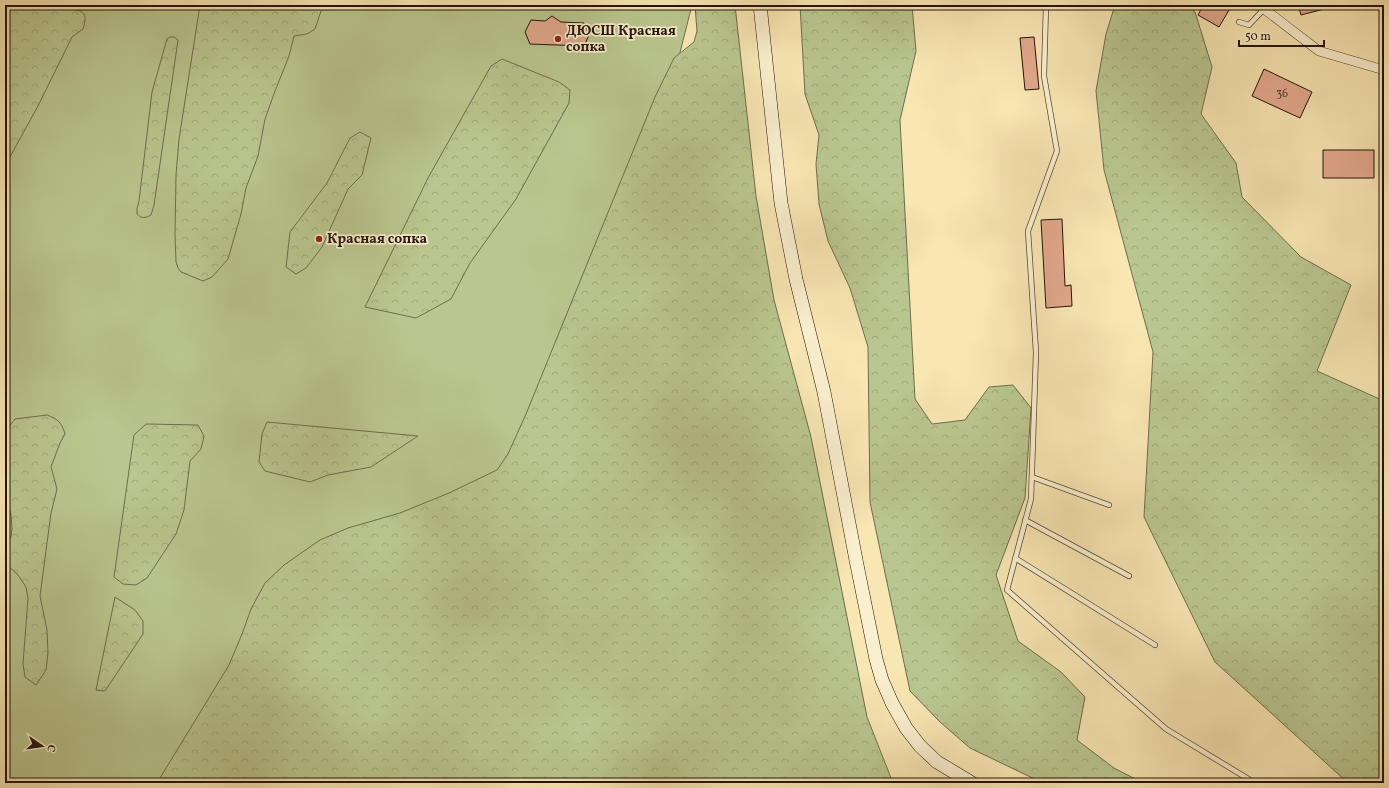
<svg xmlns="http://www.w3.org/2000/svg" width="1389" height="788" font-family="Vollkorn,serif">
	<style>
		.green { fill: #bac68f; stroke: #6e6d4d }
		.forest { fill: url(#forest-crowns); stroke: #6e6d4d }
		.building { fill: #e2a88d; stroke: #23140b }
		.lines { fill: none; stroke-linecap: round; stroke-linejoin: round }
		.lane-casing { stroke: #584835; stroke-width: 6 }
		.street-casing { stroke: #584835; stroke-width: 10 }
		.secondary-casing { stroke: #23140b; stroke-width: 14 }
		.path { stroke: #23140b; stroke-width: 2; stroke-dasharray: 1 2; stroke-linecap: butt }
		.lane { stroke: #faefce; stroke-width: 4.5 }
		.street { stroke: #faefce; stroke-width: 9 }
		.secondary { stroke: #faefce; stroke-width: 13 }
		.poi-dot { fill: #8f2418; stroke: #faefce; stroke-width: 1.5 }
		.labels { text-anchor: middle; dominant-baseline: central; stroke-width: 3.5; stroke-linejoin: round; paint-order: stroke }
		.number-label { font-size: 12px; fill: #53392c }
		.poi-label { font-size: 14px; font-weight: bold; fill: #23140b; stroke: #faefce; text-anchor: start }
	</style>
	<defs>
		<pattern id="forest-crowns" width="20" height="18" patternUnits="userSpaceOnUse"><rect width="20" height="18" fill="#bac68f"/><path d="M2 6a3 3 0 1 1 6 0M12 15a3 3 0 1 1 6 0" fill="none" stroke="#a0a97a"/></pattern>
	</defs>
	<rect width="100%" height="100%" fill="#f8e6b3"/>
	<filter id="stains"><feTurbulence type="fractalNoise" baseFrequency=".005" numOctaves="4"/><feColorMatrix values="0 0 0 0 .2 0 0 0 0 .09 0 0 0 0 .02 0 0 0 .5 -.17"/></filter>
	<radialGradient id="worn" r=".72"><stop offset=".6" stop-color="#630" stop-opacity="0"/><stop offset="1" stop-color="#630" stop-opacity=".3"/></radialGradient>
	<path class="green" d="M16,5H692L580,448L201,783H5V29Z"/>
	<path class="forest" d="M5,5H71L68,9C84,10 88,13 83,29L72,37L38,106L5,166Z
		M200,5H323L315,29L307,34L294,36L289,56L275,91L265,119L258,156L246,188L241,214L228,259L212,277L203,281L181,272L178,268L176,262L175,234L176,175L179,139Z
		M695,5H735L756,196L774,300L811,437L867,717L893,783H157L229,665L242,634L251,609L265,583L284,565L320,540L348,528L400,513L449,493L497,470L508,454L526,414L655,97L674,58L694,42L697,31Z
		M800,5H912L916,51L900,120L915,399L932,424L965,420L989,387L1013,385L1031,408L1025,498L996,575L1018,641L1061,672L1085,697L1077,740L1114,768L1143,783H1043L970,748L940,722L910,691L870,502L868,347L850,288L828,241L819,204L816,164L819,135L805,94Z
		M1115,5H1188L1195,12L1212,67L1201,114L1236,163L1242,197L1301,257L1351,285L1317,371L1384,401V783H1348L1215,662L1144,517L1153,352L1104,170L1096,91L1106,34Z
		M170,37H174L178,40L154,205L151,215C146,218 141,219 137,214V209L139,201L152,92L167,39Z
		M502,59L559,82L570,90L569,103L516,199L470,263L451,299L416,318L365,307L428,178L491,66Z
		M360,132L371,138L362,175L348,189L322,247L306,268L296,274L286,267L290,232L327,183L350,138Z
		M47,415C58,419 62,423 65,434L60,443L51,467L57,489L51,513L40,596L47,630L48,653L46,670L36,685L25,677L23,664L28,598L26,587L18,575L5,563V547L11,537L12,529L11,514L5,498V436L11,424L15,419Z
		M267,422L418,436L371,467L328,475L310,482L265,471L259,462L262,434Z
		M146,424L198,425L204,436L201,449L190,461L184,510L176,534L147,578L136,585L123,584L114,577L134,435Z
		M115,597L135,610L143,621V634L105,691L96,690Z"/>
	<path class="building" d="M1203,5H1232L1219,27L1198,15Z
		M1298,5H1327L1328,8L1301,15Z
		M552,16L561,22L584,23L589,35L584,46L530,44L525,32L531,20L545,21Z
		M1034,37L1039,89L1025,90L1020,38Z
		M1264,69L1312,92L1300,118L1252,96Z
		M1323,150H1374V178H1323Z
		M1062,219L1065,286L1071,285L1072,306L1046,308L1041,220Z"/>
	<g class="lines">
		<defs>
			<path id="lane" d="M1046,5L1044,76L1057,151L1028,231L1036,352L1031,499L1007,590L1166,729L1255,783
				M1239,22L1249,25L1264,9
				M1032,477L1109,505
				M1025,520L1129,576
				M1015,558L1155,645"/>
			<path id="street" d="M1259,5L1319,51L1384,70"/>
			<path id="secondary" d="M760,5L781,203L796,279L824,392L856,560L876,659L882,680L892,703L906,728L920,746L937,762L972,783"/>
		</defs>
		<use href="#lane" class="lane-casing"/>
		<use href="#street" class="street-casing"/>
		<use href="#secondary" class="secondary-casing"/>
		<path class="path" d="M549,5L597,7L601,5"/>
		<use href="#lane" class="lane"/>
		<use href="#street" class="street"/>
		<use href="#secondary" class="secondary"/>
	</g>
	<g class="poi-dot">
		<circle cx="558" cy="39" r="4"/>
		<circle cx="319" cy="239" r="4"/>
	</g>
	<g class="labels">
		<g class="number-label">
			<text x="1282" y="94">36</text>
		</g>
		<g class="poi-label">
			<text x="566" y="31">ДЮСШ Красная<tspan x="566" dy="16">сопка</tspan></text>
			<text x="327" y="239">Красная сопка</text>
		</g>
	</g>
	<rect width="1389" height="788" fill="none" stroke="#f8e6b3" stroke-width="20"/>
	<rect x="6" y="6" width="1377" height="776" fill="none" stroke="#23140b" stroke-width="2"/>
	<rect x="10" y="10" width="1369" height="768" fill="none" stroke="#23140b"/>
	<g transform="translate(42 746) rotate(103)" stroke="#faefce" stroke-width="3" paint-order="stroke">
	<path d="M0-3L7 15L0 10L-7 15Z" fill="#23140b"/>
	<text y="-6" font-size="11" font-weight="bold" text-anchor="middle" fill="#23140b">С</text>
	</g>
	<path d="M1239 40v6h85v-6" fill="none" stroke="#23140b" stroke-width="2"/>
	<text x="1245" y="40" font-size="12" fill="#23140b" stroke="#faefce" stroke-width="3" paint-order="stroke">50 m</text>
	<rect width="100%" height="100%" filter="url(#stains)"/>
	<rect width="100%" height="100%" fill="url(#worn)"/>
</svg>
